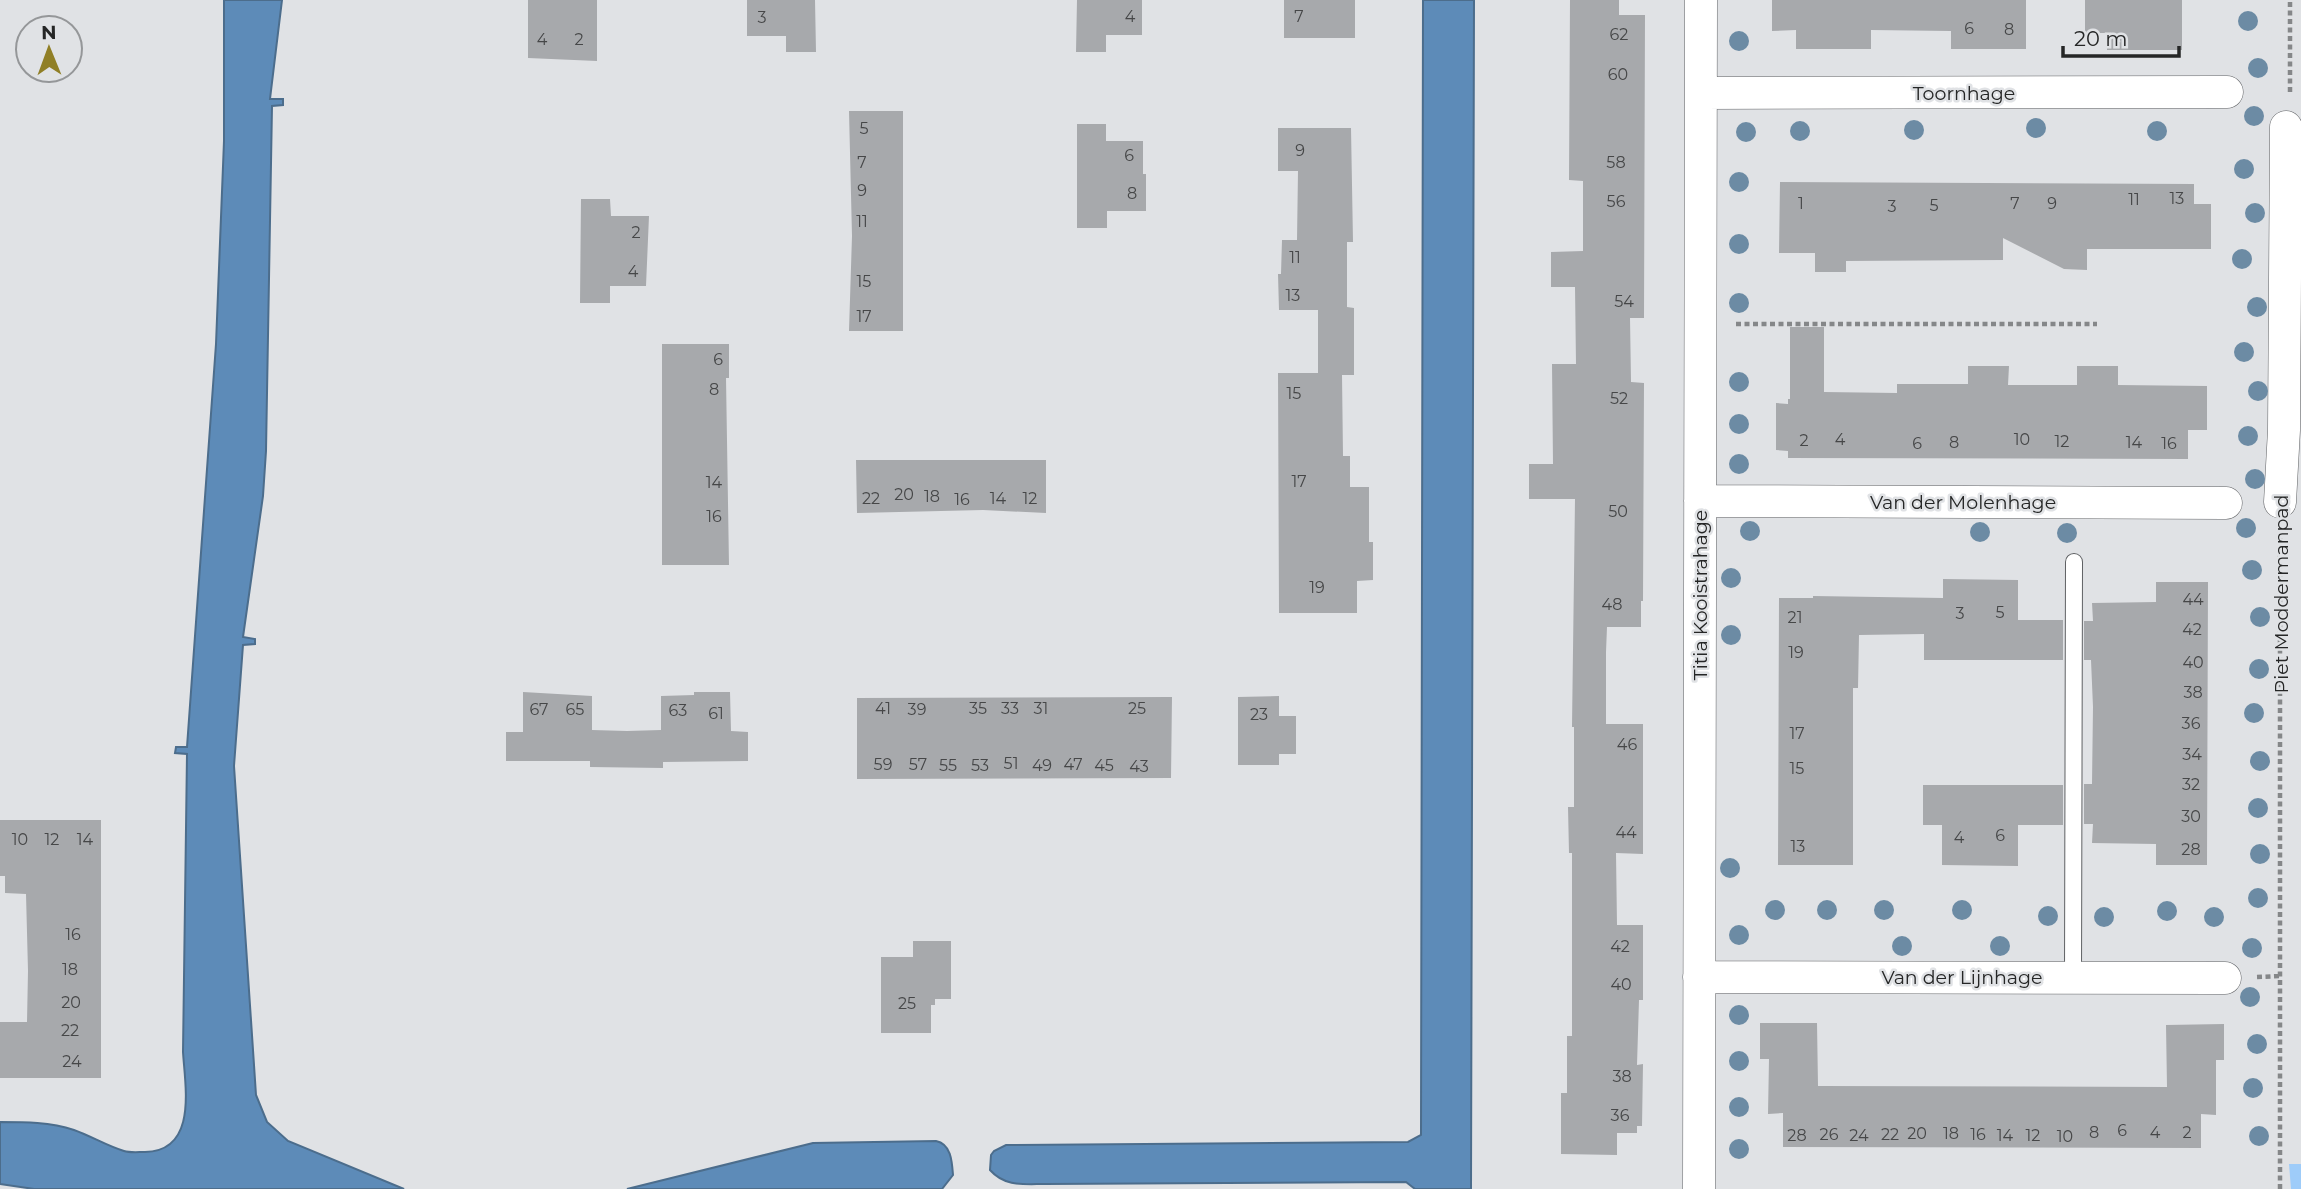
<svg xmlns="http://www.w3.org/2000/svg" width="2301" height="1189" font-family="Montserrat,sans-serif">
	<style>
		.green { fill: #9eccf9 }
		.water { fill: #5d8bb8; stroke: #4c6d8c; stroke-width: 2 }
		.building { fill: #a7a9ac }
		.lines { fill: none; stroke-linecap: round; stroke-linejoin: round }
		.service-casing { stroke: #5f6164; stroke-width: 18 }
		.minor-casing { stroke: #5f6164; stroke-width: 33 }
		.path { stroke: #858789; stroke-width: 4.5; stroke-dasharray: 5 3.5; stroke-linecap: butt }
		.service { stroke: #fff; stroke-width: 16 }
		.minor { stroke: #fff; stroke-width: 32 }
		.tree { fill: #6c8ba4 }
		.labels { text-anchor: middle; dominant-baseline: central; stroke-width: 5; stroke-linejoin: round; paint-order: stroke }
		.number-label { font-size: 16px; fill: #464748 }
		.street-label { font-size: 19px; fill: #252626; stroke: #e0e2e5 }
	</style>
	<rect width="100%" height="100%" fill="#e0e2e5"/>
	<path class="green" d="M2289,1164H2301V1189H2291Z"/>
	<path class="water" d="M224,0H282L270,99H283V105L272,106L266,451L263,496L243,637L255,639V644L243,645L234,766L256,1095L267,1122L288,1141L404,1189H34L0,1184V1122C25,1122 50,1122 74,1130C91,1136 107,1146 124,1151C130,1153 138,1152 145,1152C198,1151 185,1086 183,1052L187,754L175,753L176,747H187L216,344L224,141Z
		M1423,0H1474L1471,1189H1415L1406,1182L1045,1184C1024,1184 1005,1187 990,1170L991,1155L994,1151L1006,1145L1408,1142L1421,1135Z
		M936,1141C951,1144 952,1161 953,1175L942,1189H627L813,1143Z"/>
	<path class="building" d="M528,0H597V61L528,58Z
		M747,0H815L816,52H786V36H747Z
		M1077,0H1142V35H1106V52H1076Z
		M1284,0H1355V38H1284Z
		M1570,0H1619V15H1645L1644,318H1630L1631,382L1644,383L1643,601H1641V627H1607L1606,652V724H1643V854L1616,853L1617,925H1643V1000H1639L1637,1065L1643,1064L1642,1126H1637V1133H1617V1155L1561,1154V1093H1567V1036H1572V853H1569L1568,807H1574V727H1572L1575,499H1529V464H1553L1552,364H1576L1575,287H1551V252L1583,251V181L1569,180Z
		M1772,0H2026V49H1951V31L1871,30V49H1796V30L1772,31Z
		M2085,0H2182V50H2107V33H2085Z
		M849,111H903V331H849L852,236Z
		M1077,124H1106V141H1143V174H1146V211H1107V228H1077Z
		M1278,128H1351L1353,242H1347V307L1354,308V375H1342L1343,456H1350V487H1369V542H1373V580L1357,581V613H1279L1278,373H1318V310H1279L1278,274H1281L1282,240H1297L1298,171H1278Z
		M1780,182L2194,184V204H2211V249H2087V270L2064,269L2003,238V260L1846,261V272H1815V253H1779Z
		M581,199H610L611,216H649L646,286H610V303H580Z
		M1790,327H1824V392L1897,393V384H1968V366H2009L2008,385H2077V366H2118V385L2207,386V430H2188V459L1788,458V451L1776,450V403L1788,404V399H1790Z
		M662,344H729V378H726L729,565H662Z
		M856,460H1046V513L983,510L857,513Z
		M1943,579L2018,580V620H2063V660H1924V634L1859,635L1858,688H1853V865H1778L1779,598H1813V596L1943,598Z
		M2156,582H2208L2207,865H2156V844L2092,843L2093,824H2084V784H2092L2093,707L2091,660H2084V621H2093L2092,603L2156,602Z
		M523,692L592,696V730L627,731L661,730V696L694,695V692H730L731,731L748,732V761L663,762V768L590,767V761H506V732H523Z
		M1279,696V716H1296V754H1279V765H1238V697Z
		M1172,697L1171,778L857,779V698Z
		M1923,785H2063V825H2018V866L1942,865V825H1923Z
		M0,820H101V1078H0V1022H27L28,971L26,894L5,893V876H0Z
		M913,941H951V999H935V1005H931V1033H881V957H913Z
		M1760,1023H1817L1818,1086L2167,1087L2166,1025L2224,1024V1060H2216V1115L2201,1114V1148L1783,1147V1113L1768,1114L1769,1059H1760Z"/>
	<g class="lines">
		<defs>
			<path id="service" d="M2073,977L2074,562"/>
			<path id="minor" d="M1701,93L2227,92
				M1700,501L2226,503
				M2280,502L2284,430L2286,127
				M1699,977L2225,978
				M1699,1189L1701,0"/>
		</defs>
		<use href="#service" class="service-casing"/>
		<use href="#minor" class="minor-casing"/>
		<path class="path" d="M2290,92V0
			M1736,324H2097
			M2257,977L2281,976
			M2280,1189V535"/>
		<use href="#service" class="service"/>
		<use href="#minor" class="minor"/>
	</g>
	<g class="tree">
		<circle cx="2248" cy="21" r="10"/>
		<circle cx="1739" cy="41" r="10"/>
		<circle cx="2258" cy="68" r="10"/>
		<circle cx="2254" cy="116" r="10"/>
		<circle cx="2036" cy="128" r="10"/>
		<circle cx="1914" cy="130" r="10"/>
		<circle cx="1800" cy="131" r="10"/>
		<circle cx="2157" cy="131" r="10"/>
		<circle cx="1746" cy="132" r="10"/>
		<circle cx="2244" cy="169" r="10"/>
		<circle cx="1739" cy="182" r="10"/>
		<circle cx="2255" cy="213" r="10"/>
		<circle cx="1739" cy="244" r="10"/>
		<circle cx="2242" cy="259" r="10"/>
		<circle cx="1739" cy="303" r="10"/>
		<circle cx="2257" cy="307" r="10"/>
		<circle cx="2244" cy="352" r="10"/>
		<circle cx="1739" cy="382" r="10"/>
		<circle cx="2258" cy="391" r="10"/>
		<circle cx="1739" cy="424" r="10"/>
		<circle cx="2248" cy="436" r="10"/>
		<circle cx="1739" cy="464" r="10"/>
		<circle cx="2255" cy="479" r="10"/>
		<circle cx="2246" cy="528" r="10"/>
		<circle cx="1750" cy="531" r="10"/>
		<circle cx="1980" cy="532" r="10"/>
		<circle cx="2067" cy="533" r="10"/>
		<circle cx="2252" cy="570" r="10"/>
		<circle cx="1731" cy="578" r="10"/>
		<circle cx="2260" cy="617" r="10"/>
		<circle cx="1731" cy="635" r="10"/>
		<circle cx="2259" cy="669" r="10"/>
		<circle cx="2254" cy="713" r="10"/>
		<circle cx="2260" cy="761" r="10"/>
		<circle cx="2258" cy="808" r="10"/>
		<circle cx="2260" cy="854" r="10"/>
		<circle cx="1730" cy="868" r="10"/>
		<circle cx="2258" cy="898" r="10"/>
		<circle cx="1775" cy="910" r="10"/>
		<circle cx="1827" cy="910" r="10"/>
		<circle cx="1884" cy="910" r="10"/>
		<circle cx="1962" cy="910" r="10"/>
		<circle cx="2167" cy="911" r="10"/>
		<circle cx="2048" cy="916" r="10"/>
		<circle cx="2104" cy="917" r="10"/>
		<circle cx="2214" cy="917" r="10"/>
		<circle cx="1739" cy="935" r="10"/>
		<circle cx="1902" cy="946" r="10"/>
		<circle cx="2000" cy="946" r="10"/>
		<circle cx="2252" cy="948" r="10"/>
		<circle cx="2250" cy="997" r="10"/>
		<circle cx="1739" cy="1015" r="10"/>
		<circle cx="2257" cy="1044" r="10"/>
		<circle cx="1739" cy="1061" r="10"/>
		<circle cx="2253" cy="1088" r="10"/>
		<circle cx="1739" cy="1107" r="10"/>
		<circle cx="2259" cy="1136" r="10"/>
		<circle cx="1739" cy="1149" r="10"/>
	</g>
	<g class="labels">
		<g class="number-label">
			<text x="1130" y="16">4</text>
			<text x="1299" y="16">7</text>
			<text x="762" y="17">3</text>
			<text x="1969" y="28">6</text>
			<text x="2009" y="29">8</text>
			<text x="1619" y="34">62</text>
			<text x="542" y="39">4</text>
			<text x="579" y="39">2</text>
			<text x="1618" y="74">60</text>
			<text x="864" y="128">5</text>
			<text x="1300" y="150">9</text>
			<text x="1129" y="155">6</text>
			<text x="862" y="162">7</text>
			<text x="1616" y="162">58</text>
			<text x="862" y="190">9</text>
			<text x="1132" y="193">8</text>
			<text x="2177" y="198">13</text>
			<text x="2134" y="199">11</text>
			<text x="1616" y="201">56</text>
			<text x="1801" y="203">1</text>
			<text x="2015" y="203">7</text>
			<text x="2052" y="203">9</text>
			<text x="1934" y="205">5</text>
			<text x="1892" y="206">3</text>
			<text x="862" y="221">11</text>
			<text x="636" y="232">2</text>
			<text x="1295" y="257">11</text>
			<text x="633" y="271">4</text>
			<text x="864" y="281">15</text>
			<text x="1293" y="295">13</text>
			<text x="1624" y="301">54</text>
			<text x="864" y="316">17</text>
			<text x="718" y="359">6</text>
			<text x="714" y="389">8</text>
			<text x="1294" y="393">15</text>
			<text x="1619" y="398">52</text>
			<text x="1840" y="439">4</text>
			<text x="2022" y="439">10</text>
			<text x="1804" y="440">2</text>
			<text x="2062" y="441">12</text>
			<text x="1954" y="442">8</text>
			<text x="2134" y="442">14</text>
			<text x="1917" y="443">6</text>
			<text x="2169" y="443">16</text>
			<text x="1299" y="481">17</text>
			<text x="714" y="482">14</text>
			<text x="904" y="494">20</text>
			<text x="932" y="496">18</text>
			<text x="871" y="498">22</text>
			<text x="998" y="498">14</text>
			<text x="1030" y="498">12</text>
			<text x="962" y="499">16</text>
			<text x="1618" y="511">50</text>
			<text x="714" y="516">16</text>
			<text x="1317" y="587">19</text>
			<text x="2193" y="599">44</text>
			<text x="1612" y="604">48</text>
			<text x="2000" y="612">5</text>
			<text x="1960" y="613">3</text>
			<text x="1795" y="617">21</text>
			<text x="2192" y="629">42</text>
			<text x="1796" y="652">19</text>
			<text x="2193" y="662">40</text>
			<text x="2193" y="692">38</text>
			<text x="883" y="708">41</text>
			<text x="978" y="708">35</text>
			<text x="1010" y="708">33</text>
			<text x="1041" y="708">31</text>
			<text x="1137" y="708">25</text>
			<text x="539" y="709">67</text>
			<text x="575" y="709">65</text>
			<text x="917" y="709">39</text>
			<text x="678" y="710">63</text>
			<text x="716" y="713">61</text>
			<text x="1259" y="714">23</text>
			<text x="2191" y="723">36</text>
			<text x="1797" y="733">17</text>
			<text x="1627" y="744">46</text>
			<text x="2192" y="754">34</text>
			<text x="1011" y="763">51</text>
			<text x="883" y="764">59</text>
			<text x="918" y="764">57</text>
			<text x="1073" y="764">47</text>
			<text x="948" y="765">55</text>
			<text x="980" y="765">53</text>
			<text x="1042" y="765">49</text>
			<text x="1104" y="765">45</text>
			<text x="1139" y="766">43</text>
			<text x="1797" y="768">15</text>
			<text x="2191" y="784">32</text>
			<text x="2191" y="816">30</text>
			<text x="1626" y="832">44</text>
			<text x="2000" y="835">6</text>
			<text x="1959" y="837">4</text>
			<text x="20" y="839">10</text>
			<text x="52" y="839">12</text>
			<text x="85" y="839">14</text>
			<text x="1798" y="846">13</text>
			<text x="2191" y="849">28</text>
			<text x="73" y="934">16</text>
			<text x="1620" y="946">42</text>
			<text x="70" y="969">18</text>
			<text x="1621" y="984">40</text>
			<text x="71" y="1002">20</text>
			<text x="907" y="1003">25</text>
			<text x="70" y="1030">22</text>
			<text x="72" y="1061">24</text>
			<text x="1622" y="1076">38</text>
			<text x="1620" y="1115">36</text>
			<text x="2122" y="1130">6</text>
			<text x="2094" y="1132">8</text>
			<text x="2155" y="1132">4</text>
			<text x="2187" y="1132">2</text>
			<text x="1917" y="1133">20</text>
			<text x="1951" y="1133">18</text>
			<text x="1829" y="1134">26</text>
			<text x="1890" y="1134">22</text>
			<text x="1978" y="1134">16</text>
			<text x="1797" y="1135">28</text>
			<text x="1859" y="1135">24</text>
			<text x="2005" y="1135">14</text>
			<text x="2033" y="1135">12</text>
			<text x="2065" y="1136">10</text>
		</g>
		<g class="street-label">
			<text x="1964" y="93">Toornhage</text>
			<text x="1963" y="502">Van der Molenhage</text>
			<text transform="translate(2281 594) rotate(-90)">Piet Moddermanpad</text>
			<text transform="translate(1700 595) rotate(-90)">Titia Kooistrahage</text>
			<text x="1962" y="977">Van der Lijnhage</text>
		</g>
	</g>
	<g transform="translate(49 49) rotate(359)"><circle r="33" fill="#e0e2e5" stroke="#959799" stroke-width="2"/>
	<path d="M0-5L12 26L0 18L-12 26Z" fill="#907f26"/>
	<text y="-10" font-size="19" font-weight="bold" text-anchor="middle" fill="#252626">N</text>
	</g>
	<path d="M2063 46v10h116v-10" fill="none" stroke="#252626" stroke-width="3.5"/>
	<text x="2074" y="46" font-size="21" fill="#252626" stroke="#e0e2e5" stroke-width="5" paint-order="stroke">20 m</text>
</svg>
